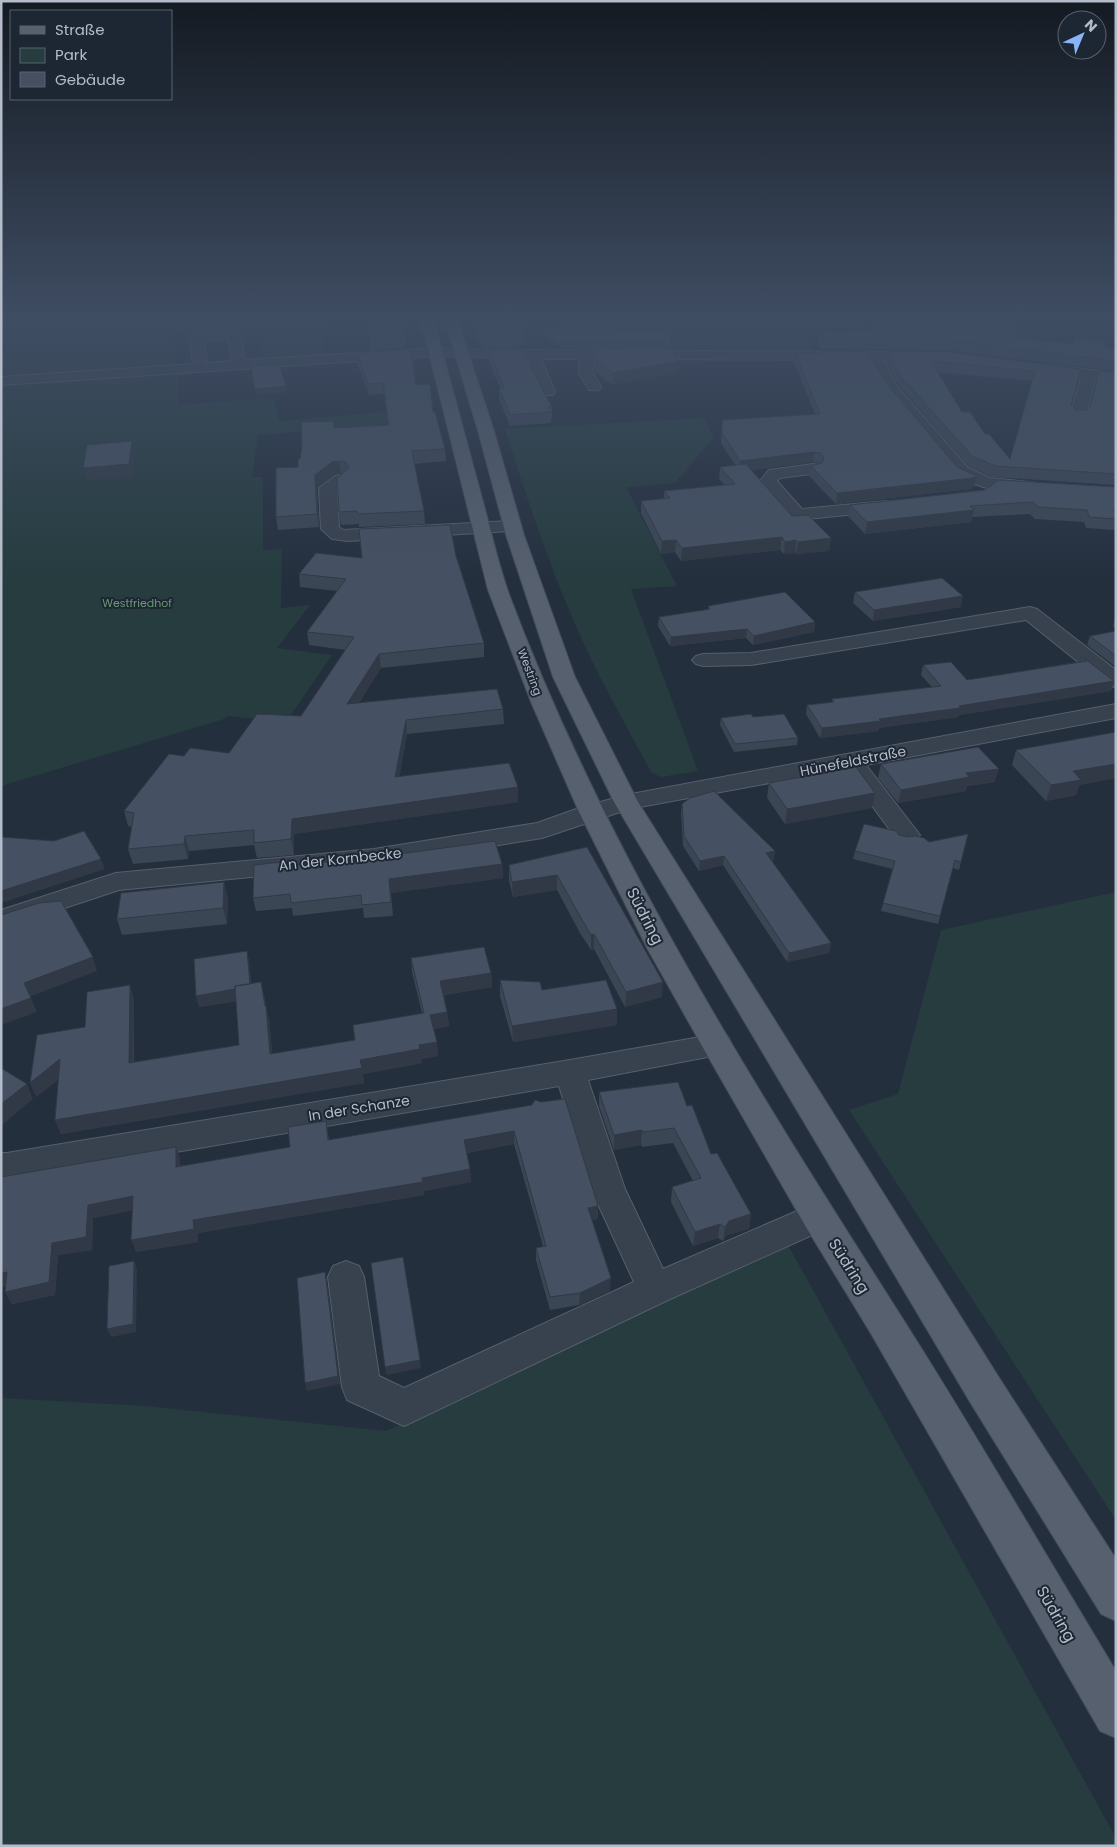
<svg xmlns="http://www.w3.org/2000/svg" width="1117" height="1847" font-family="Poppins,sans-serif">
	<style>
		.green { fill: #263c3f }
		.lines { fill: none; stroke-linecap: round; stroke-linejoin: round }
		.minor-casing { stroke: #565f6c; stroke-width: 2 }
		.major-casing { stroke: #414a57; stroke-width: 2 }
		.minor { fill: #38414e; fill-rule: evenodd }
		.major { fill: #56606e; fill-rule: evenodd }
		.wall { fill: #3b4654; fill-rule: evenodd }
		.shaded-wall { fill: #303945 }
		.building { fill: #455162; stroke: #303945; fill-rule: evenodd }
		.labels { text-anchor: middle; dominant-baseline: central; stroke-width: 4; stroke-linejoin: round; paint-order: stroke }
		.far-park-label { font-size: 11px; fill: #6b9a76; stroke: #1d2633 }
		.far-street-label { font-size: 11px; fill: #b4bcc9; stroke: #1d2633 }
		.street-label { font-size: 14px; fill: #b4bcc9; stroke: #1d2633 }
		.near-street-label { font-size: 16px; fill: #b4bcc9; stroke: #1d2633 }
	</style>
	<rect width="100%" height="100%" fill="#242f3e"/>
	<path class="green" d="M14,321H326L322,355L263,360L260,327L175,333V366H189L187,375L178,376V405L274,398L279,421L432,408L436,421L258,435L252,477H263V550L282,549L281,608L310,605L277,648L332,655L286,722L227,716L224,719L1,786V362Z
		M546,321H890L808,336L812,350H611L609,333H563L560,326Z
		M704,418L714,437L675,483L626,487L677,586L631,589L698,771L661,777L651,772C633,738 614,705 597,671C558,594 531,511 505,429Z
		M1116,892V1520L849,1110L898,1094L941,930Z
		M787,1243L1116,1838V1846H1V1398L145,1406L386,1431Z"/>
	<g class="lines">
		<defs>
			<path id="minor" d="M234,331L241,335L245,360L435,348L461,350L923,352L930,356L928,359L883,360L895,384L968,468L990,478L1029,482L1035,483L1038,487L1035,491C1010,497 978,487 956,476L884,389L869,360L594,359L593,373L601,387L599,390H589L579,373L580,359H541L555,392L553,395H543L541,392L527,358L435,356L1,385V377L193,364L190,337L192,334ZM228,339L232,361L207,363L204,341Z
				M1043,364L1116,373V381L1095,379L1086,416L1083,419H1073L1070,416L1081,377L1038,371L1036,368L1038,365Z
				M813,464L819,465L821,469L819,473L780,478L777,481L802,509L886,501L892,502L895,506L892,510L886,511L797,520L791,519L760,481L769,470Z
				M341,475L347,476L349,480L337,490L339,527L343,530L512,521L518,522L521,526L518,530L512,531L348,541L332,539L321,529L319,488L335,476Z
				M1030,607L1037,609L1116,670V687L1108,686L1026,620L751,665L703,666L696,664L692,660L696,656L703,654L751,653Z
				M1116,704V718L866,765L920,835L916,841L907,843L898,841L845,769L629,809L542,838L374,865L119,890L1,929V910L116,873L374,849L537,823L582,807L626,795Z
				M717,1034L728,1037L732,1045L728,1053L588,1080L625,1189L663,1269L818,1202L830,1207L835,1217L830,1227L668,1300L404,1426L347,1400L342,1387L328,1277L333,1266L346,1261L359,1266L364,1277L379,1376L404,1388L634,1282L591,1189L559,1086L7,1181L1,1180V1153H7L570,1060Z"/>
			<path id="major" d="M421,321H434C450,380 466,439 482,498C491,530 498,563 509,594C604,848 749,1077 894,1305C971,1425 1042,1549 1116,1671V1738L1100,1731L870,1332L806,1227L706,1053L647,948L579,812L531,702L488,590Z
				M445,321H458L494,431L524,535L575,677L638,802L998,1376L1116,1559V1621L1101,1614L970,1402L614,802L553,677L506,535L478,431Z"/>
		</defs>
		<use href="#minor" class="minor-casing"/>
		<use href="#major" class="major-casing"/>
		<use href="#minor" class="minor"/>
		<use href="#major" class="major"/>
	</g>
	<path class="wall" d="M368,321L404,324L406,348L370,350Z
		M471,321H522L525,327V345L515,346V348H484L483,345H480Z
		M1015,321L1012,328L1015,338L1116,349V371L946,350L821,349L818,342L819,333H849V330H872Z
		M542,329L610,330L671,343V349L561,348L542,334Z
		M488,349L552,407V418H551V423L510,426L499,399V388H500L488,359Z
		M821,351L884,380L957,467L977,476L974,486L970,489L836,504L809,476L811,466L820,464L819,463L813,462L751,470L792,516L831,538L829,551L796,554L795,553L784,554L780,550L681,561L675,552L661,554L641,513V501L664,499V491L725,485L719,479L720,467L735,465L721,443L722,420L815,414L795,364L796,354L820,353Z
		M887,351L1081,369L1071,405L1076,410H1086L1090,407L1116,372V485L992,477L969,467L897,383L885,361ZM937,372L1032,381L1010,459L962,412Z
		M357,353L416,385L433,412L445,449L446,461L414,464L424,511L425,524L359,527V524L341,525L339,512L343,473H341L334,474L317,488L319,527L278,530L276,517L298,467L300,459L334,428L388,425L384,394L369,395L358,365Z
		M595,360L675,373L612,384L595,372Z
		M1116,487V524L1114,530L1086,528L1084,522L1035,519L1030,514L972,517L971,522L865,534L848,516L850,505Z
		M456,556L484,643V657L381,668L359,703L503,709L504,724L407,734L399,777L518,787V802L294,834V855L257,858L254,845L189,851L188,859L133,864L128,849L132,827L128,826L124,811L184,756L229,753L301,716L345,650L309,645L307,632L337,591L300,587L299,574L362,558Z
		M855,592L961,607L873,621L853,603Z
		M708,606L815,622L814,632L753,645L746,638L670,646L658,626L659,617L708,610Z
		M1116,616V628L1113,626Z
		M1116,631V667L1087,645L1090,636Z
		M1084,658L1114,681L1111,691L959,715L958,717L879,728V731L820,738L806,714L807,705L832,702V699L932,687L921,675L923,665L967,680L1083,661Z
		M721,718L798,738L797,745L734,752L720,725Z
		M1116,732V778L1079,785L1076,795L1046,801L1012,765L1016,750Z
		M881,764L995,782L967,786L966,791L898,803L878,778Z
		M769,783L872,808L785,824L767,798Z
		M682,804L775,851L773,861H772L831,943L829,953L787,962L723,865L699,871L683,846L681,814Z
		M968,834L959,870L953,868L938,924L881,911L893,869L853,859L855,851L899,835L929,842Z
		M587,847L662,997L625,1007L594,949L591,950L580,933L557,890L513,897L509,880V865Z
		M502,864L503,878L391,893L393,916L364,918L363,908L293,916L292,908L256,911L253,898L292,865Z
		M228,898L227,924L122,935L117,919Z
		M247,951L249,962L251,983L264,996L266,1006L269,1020L272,1054L355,1040L422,1013L412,972L411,958L491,973L492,987L444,995L447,1012L449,1026L434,1029L438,1056L421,1059L422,1063L363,1074L364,1083L61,1134L55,1120L59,1079L36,1097L85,1027L134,999V1062L239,1045L236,1001L199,1007L196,996Z
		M500,980L617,1009V1025L513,1042L500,996Z
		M599,1092L687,1106L711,1154L751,1214L749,1229L727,1235L723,1241L718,1238L693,1246L671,1202L672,1187L693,1181L673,1143L642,1147L641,1145L614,1150L599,1106Z
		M532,1105L598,1219L592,1220L610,1291L579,1305L550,1310L536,1260V1248L543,1246L514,1144L467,1153L470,1169L471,1182L424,1191V1195L198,1233V1242L136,1252L133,1210L93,1218L92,1250L58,1255L55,1295L12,1304L5,1292L6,1286L1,1287V1177L176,1147L180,1160V1166L290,1147L326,1121L329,1140Z"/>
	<path class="shaded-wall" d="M676,362L675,373L612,384L613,373Z
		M286,386L287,392L256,395L255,389Z
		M132,441L135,454L132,477L87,481L83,468Z
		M814,452L813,462L739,471L740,461Z
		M339,461L341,473L334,474L317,488L319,527L317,514L315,475L332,462Z
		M977,476L974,486L970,489L836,504L837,493Z
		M974,510L971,522L865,534L867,522Z
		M782,537L780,550L681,561L682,548Z
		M831,538L829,551L796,554L798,542Z
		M676,540L675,552L661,554L662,541Z
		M796,540L795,553L784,554L785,542Z
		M963,596L961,607L873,621L874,610Z
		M815,622L814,632L753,645L754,636Z
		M747,629L746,638L670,646L671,637Z
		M379,654L381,668L349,719L347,704Z
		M1114,681L1111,691L959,715L958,717L879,728V731L820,738L822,728Z
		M406,720L407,734L397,792L395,777Z
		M1116,764V778L1079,785L1076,795L1046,801L1051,785L1073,771Z
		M999,769L995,782L967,786L966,791L898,803L901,790L966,773Z
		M518,787V802L294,834V855L291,839L292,819Z
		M875,793L872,808L785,824L787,809Z
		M185,836L189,851L188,859L184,844Z
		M775,851L773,861L765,863L766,853Z
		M724,856L723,865L699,871L700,861Z
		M101,859L105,869L1,903V891Z
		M502,864L503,878L391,893L393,916L389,879Z
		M557,875V890L513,897L512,882Z
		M224,882L228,898L227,924L223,908Z
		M594,934V949L591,950V935Z
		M831,943L829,953L787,962L789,953Z
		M247,951L249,962L253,998L199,1007L196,996Z
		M93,957L97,971L29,997L24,983Z
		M491,973L492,987L441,995L440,981Z
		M261,982L267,1016L266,1006L269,1020L274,1069L270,1054Z
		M663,982L662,997L625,1007L626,992Z
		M130,985L134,999L133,1077L129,1063Z
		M31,998L37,1012L1,1025V1009Z
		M617,1009V1025L513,1042L512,1026Z
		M447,1012L449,1026L432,1029L430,1015Z
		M437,1042L438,1056L421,1059L422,1063L363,1074L364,1083L61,1134L55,1120L360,1060L419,1045Z
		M60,1059L66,1073L36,1097L30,1083Z
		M27,1084L33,1099L1,1126V1104Z
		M642,1130L641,1145L614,1150V1135Z
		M514,1131V1144L465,1153L464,1140Z
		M176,1147L180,1160V1180L176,1167Z
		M470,1169L471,1182L424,1191V1195L198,1233V1242L136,1252L131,1240L193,1220Z
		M133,1196L138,1209L93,1218L92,1250L58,1255L55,1295L12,1304L5,1292L88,1205Z
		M598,1206V1219L587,1221L588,1208Z
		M751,1214L749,1229L727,1235L723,1241L725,1227L729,1221Z
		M720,1224L718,1238L693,1246L695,1232Z
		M134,1261L137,1269L136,1332L111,1337L107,1329Z
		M7,1272L14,1284L1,1287V1273Z
		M325,1272L327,1280L340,1384L307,1391L305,1383Z
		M611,1278L610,1291L579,1305L580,1293Z
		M420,1360L421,1368L387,1375L385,1367Z"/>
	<path class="building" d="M368,321H404V324L368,326Z
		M477,321H522L525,327H513L514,330H483L482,327H479Z
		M877,321H1014L1011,328L1017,329L1014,337L1073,344L1075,338L1106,341L1105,348L1116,349V361L948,340L822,339L819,333H851L849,330H872Z
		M610,326V330H669L671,343H561L542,329Z
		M596,348L673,349L676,362L613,373L595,360Z
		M408,349L411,350L416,385L430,384L433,412H435L445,449L412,451L424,511L358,514L357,511L339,512L337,478L349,468L346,462L339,461L332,462L315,475L317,514L276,517V468L298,467V459H300L302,447L301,422L333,421L334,428L389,425L383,383L368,384L357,353Z
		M488,349H521L552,407H548L551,412L510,415L499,388H504Z
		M821,351H868L884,380L957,467L977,476L973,478L837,493L811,466L822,463L824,458L821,453L814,452L740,461L722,433V420L820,414L796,354L821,353Z
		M887,351L948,352L1081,369L1071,405L1076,410H1086L1090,407L1099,371L1116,372V474L995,466L972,456L898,373ZM931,361L1035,371L1010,459L989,434H985L970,412H962Z
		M279,364L286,386L255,389L251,366Z
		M132,441L129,464L83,468L87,445Z
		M746,464L792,516L808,515L831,538L798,542L796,540L785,542L782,537L682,548L676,540L662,541L641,501L670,498L664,491L735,484L720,467Z
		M998,480L1116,487V510H1114L1116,514V519L1089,517L1087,510L1038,507L1033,502L970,506L974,510L867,522L850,505L985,490Z
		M450,525L456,556L484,643L379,654L347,704L497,689L503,709L406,720L395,777L509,763L518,787L292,819L291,839L254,843V830L185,836L184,844L128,849L134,813L124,811L169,754L184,756L190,748L229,753L257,714L301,716L354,637L307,632L346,579L299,574L316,553L362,558L359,529Z
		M942,578L963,596L874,610L855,592Z
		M785,592L815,622L754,636L747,629L671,637L659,617L710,609L708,606Z
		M1116,631V656L1090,636Z
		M1084,658L1114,681L959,706L960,708L879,719L881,721L822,728L807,705L834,702L832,699L941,686L923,665L951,662L967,680L1087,661Z
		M751,714L753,717L784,714L798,738L735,744L721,718Z
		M1116,732V764L1073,771L1081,780L1051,785L1016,750Z
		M978,747L999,769L966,773L969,777L901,790L881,764Z
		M856,767L875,793L787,809L769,783Z
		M714,791L775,851L766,853L831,943L789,953L724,856L700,861L684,836L682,804L690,798Z
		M864,824L896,831L899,835L908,837L915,836L924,838L929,842L968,834L961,862L955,860L940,916L883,903L895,861L855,851Z
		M84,831L101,859L1,891V837L54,841Z
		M495,841L502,864L389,879L391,902L362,905L361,895L291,903L290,894L253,898L254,865L291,861V865L370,858Z
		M587,847L663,982L626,992L594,934L591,935L581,918L557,875L512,882L509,865Z
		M224,882L223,908L117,919L121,893Z
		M61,901L93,957L24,983L31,998L1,1009V915L39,903Z
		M484,947L491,973L440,981L447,1012L430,1015L437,1042L419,1045L420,1049L360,1060L362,1068L55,1120L60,1059L30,1083L37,1035L85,1027L87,992L130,985L129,1063L239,1045L235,986L261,982L265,1006H266L270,1054L355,1040L353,1025L424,1013L411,958Z
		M247,951L250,984L235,986V989L196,996L194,959Z
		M500,980L540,982L542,990L606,980L617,1009L512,1026Z
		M1,1068L27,1084L1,1104Z
		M678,1082L687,1106L692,1105L711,1154L717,1153L751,1214L729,1221L725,1227L720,1224L695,1232L672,1187L701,1178L674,1128L643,1132L642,1130L614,1135L599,1092Z
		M565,1099L598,1206L588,1208L611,1278L580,1293L550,1297L536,1248L546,1246L514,1131L464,1140L470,1169L422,1178L423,1182L193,1220L194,1229L131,1240L133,1196L88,1205L86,1237L52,1243L49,1282L5,1292L7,1272L1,1273V1177L176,1147V1167L290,1147L288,1127L326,1121L328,1140L532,1105L535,1100L541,1102Z
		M403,1257L420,1360L385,1367L371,1263Z
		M134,1261L133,1324L107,1329L109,1266Z
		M325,1272L338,1376L305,1383L297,1278Z"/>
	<linearGradient id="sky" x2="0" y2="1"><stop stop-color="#141a22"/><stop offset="0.55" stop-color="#3f4d63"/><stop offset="1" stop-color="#3f4d63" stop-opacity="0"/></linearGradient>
	<rect width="1117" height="580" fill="url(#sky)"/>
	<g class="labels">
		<g class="far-park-label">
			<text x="137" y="603">Westfriedhof</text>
		</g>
		<g class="far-street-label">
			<text transform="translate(530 672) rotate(69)">Westring</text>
		</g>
		<g class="street-label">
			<text transform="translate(853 761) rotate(-11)">Hünefeldstraße</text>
			<text transform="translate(340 859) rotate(-6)">An der Kornbecke</text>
			<text transform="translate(359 1108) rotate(-9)">In der Schanze</text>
		</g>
		<g class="near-street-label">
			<text transform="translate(645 916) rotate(63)">Südring</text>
			<text transform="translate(849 1266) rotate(58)">Südring</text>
			<text transform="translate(1056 1614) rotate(60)">Südring</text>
		</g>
	</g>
	<rect width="1117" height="1847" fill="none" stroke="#b4bcc9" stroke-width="5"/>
	<rect x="10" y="10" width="162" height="90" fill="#1d2633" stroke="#59626f"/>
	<rect x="20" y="26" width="25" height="8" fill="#56606e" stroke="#59626f"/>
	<text x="55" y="35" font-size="15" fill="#b4bcc9">Straße</text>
	<rect x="20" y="48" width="25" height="15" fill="#263c3f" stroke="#59626f"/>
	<text x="55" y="60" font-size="15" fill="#b4bcc9">Park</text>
	<rect x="20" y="72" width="25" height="15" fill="#455162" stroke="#59626f"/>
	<text x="55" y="85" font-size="15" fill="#b4bcc9">Gebäude</text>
	<g transform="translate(1082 35) rotate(44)"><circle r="24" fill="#1d2633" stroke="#59626f"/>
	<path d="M0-4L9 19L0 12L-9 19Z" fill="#8ab4f8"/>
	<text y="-8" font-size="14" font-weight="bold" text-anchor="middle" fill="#b4bcc9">N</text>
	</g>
</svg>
